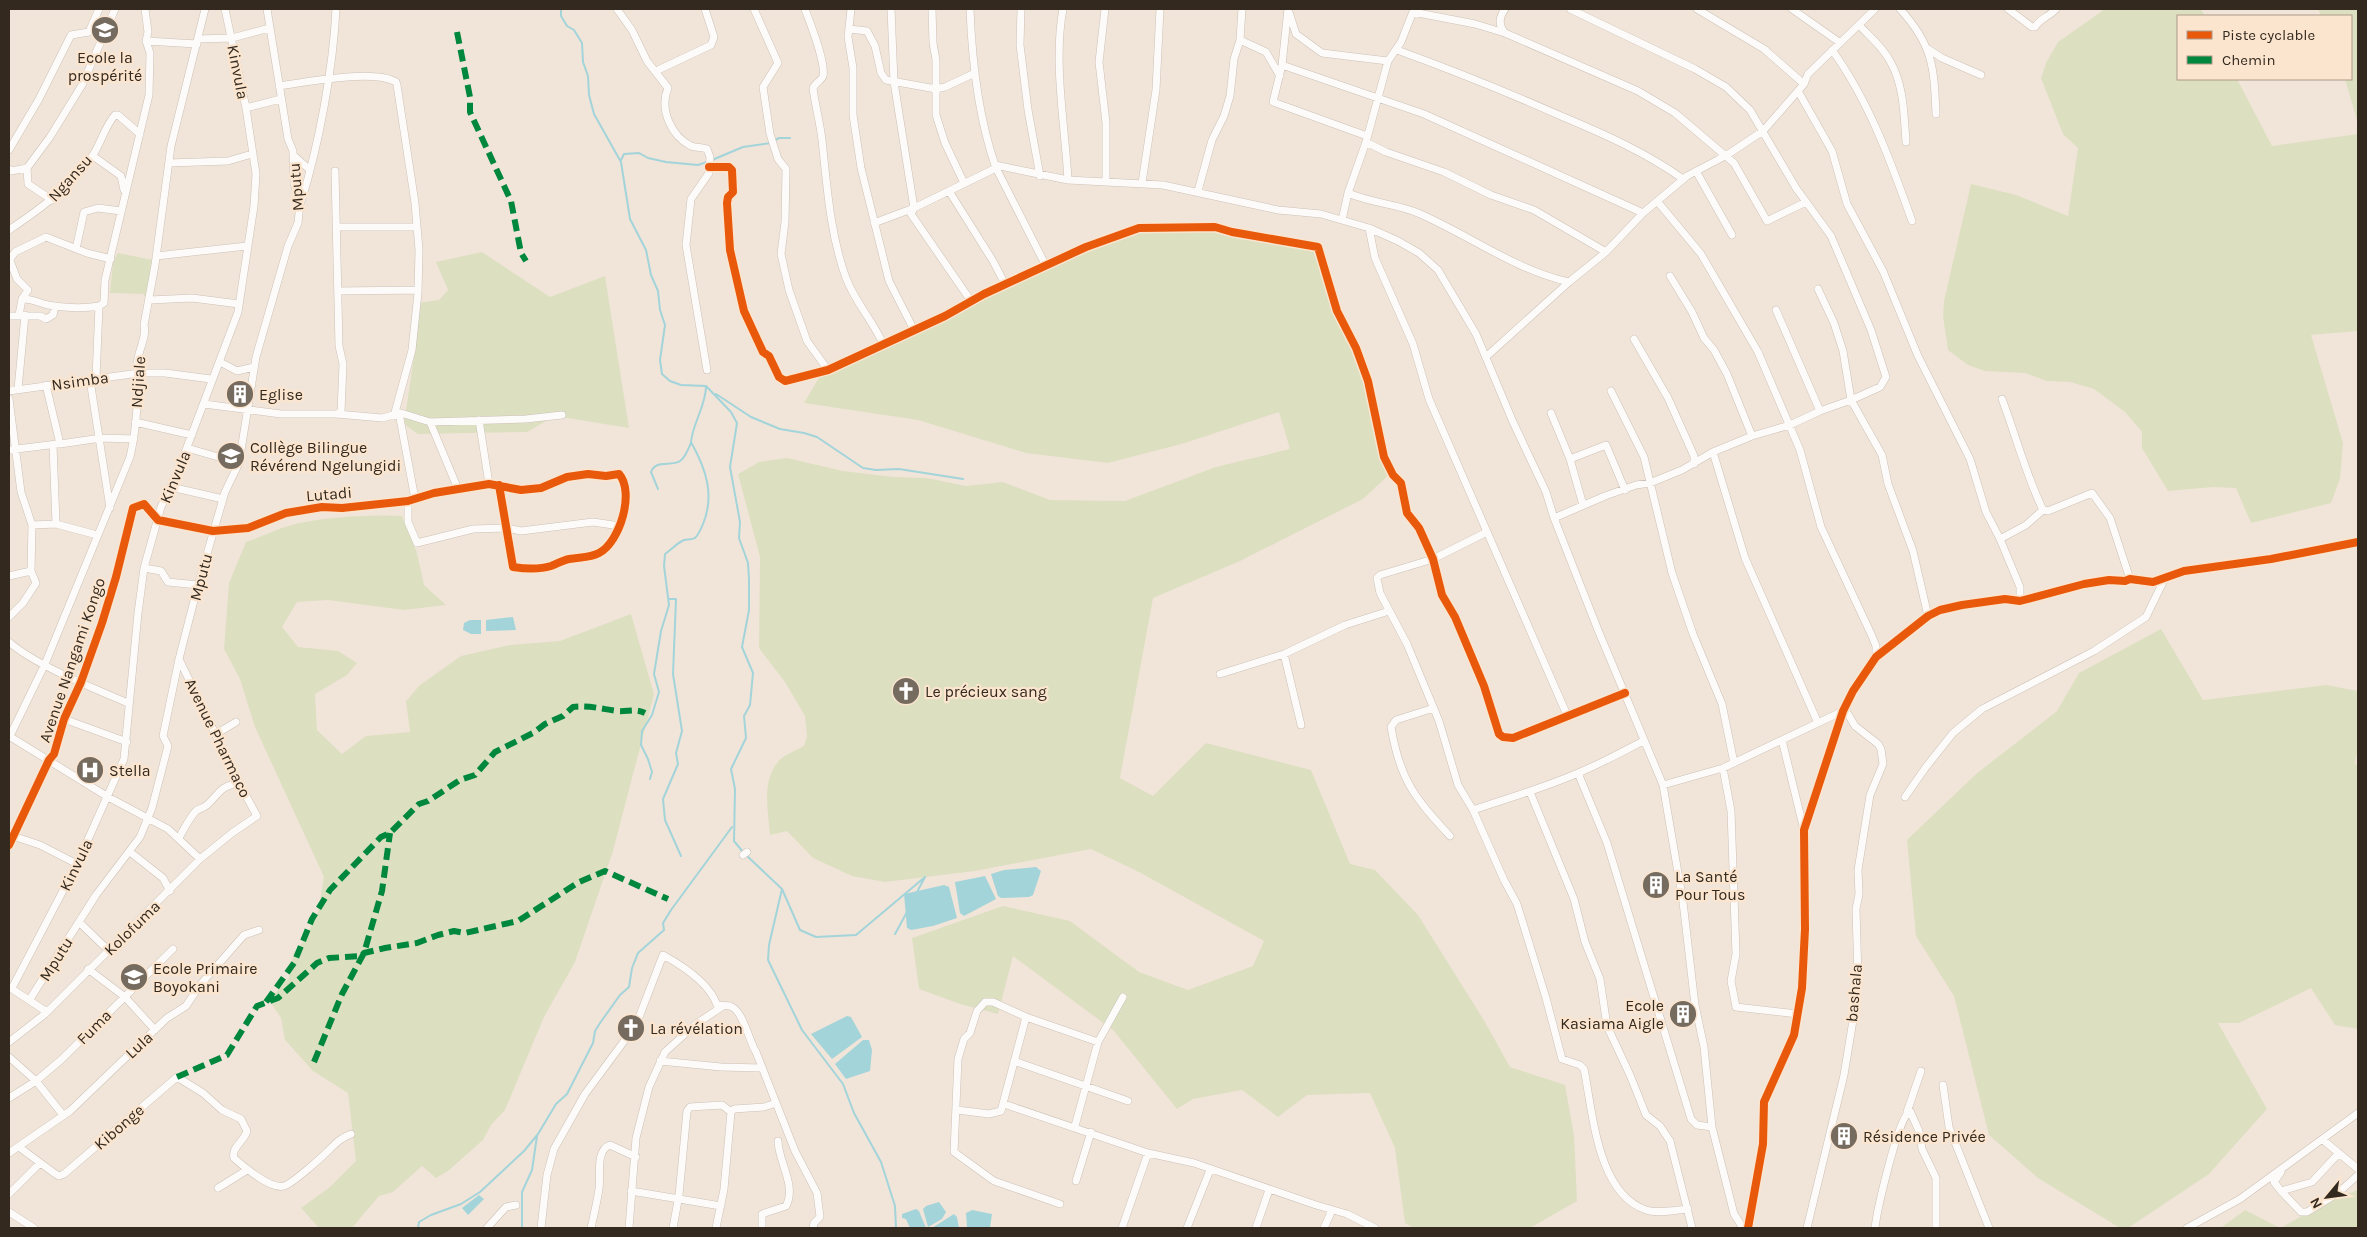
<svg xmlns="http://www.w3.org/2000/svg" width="2367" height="1237" font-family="Karla,sans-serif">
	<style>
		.green { fill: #dddfc1 }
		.water { fill: #a3d4da }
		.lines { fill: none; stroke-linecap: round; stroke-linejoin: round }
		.stream { stroke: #a3d4da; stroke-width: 2 }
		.street-casing { stroke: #ccc1b7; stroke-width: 8 }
		.street { stroke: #fdfbf9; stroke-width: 7 }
		.quiet { stroke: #00873e; stroke-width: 6; stroke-dasharray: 12 6; stroke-linecap: butt }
		.cycleway-casing { stroke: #fbe5cf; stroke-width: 11 }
		.cycleway { stroke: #e8590c; stroke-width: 8 }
		.labels { text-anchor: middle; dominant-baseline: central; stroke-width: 4.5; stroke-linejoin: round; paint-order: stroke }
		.poi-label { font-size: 16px; fill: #33291e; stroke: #fbe5cf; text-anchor: start }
		.street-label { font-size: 16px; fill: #33291e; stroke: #fbe5cf }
	</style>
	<rect width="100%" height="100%" fill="#f1e5d9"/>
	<path class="green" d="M2105,9H2201L2205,16H2178V79H2237L2272,146L2358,134V331L2311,335L2343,443L2340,479L2331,503L2251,523L2236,488L2213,487L2168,491L2142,448V432L2125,412L2094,389L2070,382L2047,381L2025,373L1985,371L1968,365L1948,350L1943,316L1944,301L1971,184L2016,195L2068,216L2078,148L2063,134L2041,78L2047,61L2058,42Z
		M2318,9H2358V124L2345,79H2351V16H2321Z
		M1179,227L1228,231L1317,248L1342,317L1372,390L1387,461L1394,470L1363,499L1240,561L1153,598L1120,778L1153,796L1206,743L1311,770L1350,864L1375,870L1418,915L1485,1022L1510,1067L1565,1085L1574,1135L1577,1201L1530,1228H1413L1405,1223L1395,1148L1370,1093L1307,1095L1278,1117L1242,1090L1193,1099L1177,1109L1114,1031L1013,956L998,1014L960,1004L919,989L912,938L1003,906L1070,921L1139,972L1188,990L1253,966L1264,941L1139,872L1091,849L975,871L885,882L852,876L813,858L787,831L770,835C768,809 760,776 783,757C789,753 797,750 804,746L807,736L805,716L785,682L759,648L760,557L738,474L759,462L787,458L843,471L894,477L927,478L966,486L1003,482L1050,500L1125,501L1216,467L1290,449L1279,412L1185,443L1108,463L1026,453L918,420L804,403L823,371L1064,260L1133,232Z
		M482,252L550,297L605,276L629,428L555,416L527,432L418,434L404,424L415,350L417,303L439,300L448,290L436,262Z
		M118,253L153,260L148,299L143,294L110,293L113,262Z
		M402,516L417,553L424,585L446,605L404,610L328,600L297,602L282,627L298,647L338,651L357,663L347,675L315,694L317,730L342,754L366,736L410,732L406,701L420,685L461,656L510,645L560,641L631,614L654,694L613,851L575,962L544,1017L505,1110L491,1125L483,1140L448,1171L436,1178L422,1166L393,1192L379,1196L352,1228H319L301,1208L330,1187L356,1161L348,1093L313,1071L285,1040L281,1018L269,1000L289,978L294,952L303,942L318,912L324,877L255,727L240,679L224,649L229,583L246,542C259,538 270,532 282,528C312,517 371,514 402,516Z
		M2161,629L2203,700L2326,685L2358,691V747L2355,763L2358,767V1029L2335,1025L2311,988L2239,1023H2218L2267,1109L2209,1174L2128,1228H2120L2038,1178L1989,1135L1954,996L1916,936L1907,840L1976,774L2057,711L2079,673Z
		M2358,1190V1228H2281L2329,1200Z
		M2245,1210L2280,1228H2221Z"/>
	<path class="water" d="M513,617L516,630L486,631V620Z
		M470,620H481V634H471L463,630L464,623Z
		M1036,867L1041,871L1033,895L1029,897L1001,898L998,896L991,874L1004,870Z
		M985,876L996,899L964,916L960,913L955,882Z
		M944,885L949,887L957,918L933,926L911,930L907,928L904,894Z
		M847,1016L851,1017L862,1037L832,1059L811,1034Z
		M863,1040H869L872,1050L870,1071L846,1079L835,1064Z
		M479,1195L484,1199L468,1215L462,1208Z
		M939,1202L946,1212L942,1219L928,1227L923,1209L926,1206Z
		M916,1209L919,1211L926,1228H910L906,1219L902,1218V1214Z
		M972,1210L992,1214L990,1228L967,1227L966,1213Z
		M954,1214L957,1217L959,1228H932Z"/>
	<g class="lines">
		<path class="stream" d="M561,9V16L567,26L574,30L582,43L583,62L588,76L589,95L594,114L621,162L630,219L646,250L651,275L658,291L660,310L665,325L660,360L662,374L670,381L681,385L706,386L731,412L737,423L730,467L740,522L739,538L748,563L749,579V610L742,647L753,673L750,705L744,716L746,738L731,769L735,789L734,841L743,852
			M775,140L779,138H790
			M621,160L624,154L639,153L648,158L666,162L698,165L707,162
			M712,160L743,147L771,143
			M716,394L751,417L780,429L804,433L817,437L863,468L876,470L899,469L963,479
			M658,489L651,472C656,459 671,467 680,461C686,457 688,449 691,443
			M669,599H676L673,674L682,731L676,753L678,764L663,799L665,820L681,856
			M650,779L652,772L648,759L641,745L642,731L652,715L659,692L654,674L661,631L669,605L664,566L665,554C671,550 677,543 684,540C687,539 692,540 695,538C699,534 701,529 703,524C715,495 706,469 691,442C693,422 706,406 706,386
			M746,855L782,889L800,930L816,937L856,935L925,877L917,892
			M782,889L769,945L768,960L802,1030L843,1084L854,1113L881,1162L895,1206L896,1228
			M895,934L907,912
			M418,1228L419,1222L431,1215L461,1204L480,1192L524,1151L538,1134L556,1104L567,1094L593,1043L595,1031L600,1023L620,995L629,987L632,968L638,953L664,930L663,923L671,910L732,827
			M522,1228V1192L532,1170L537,1136"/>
		<defs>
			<path id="street" d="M617,9L632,30L647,61L668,88C659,109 671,136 691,146C696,148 702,147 707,149L710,157L709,173L691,199L686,245L707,370
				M754,9L778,63L763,87L770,134L778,159L786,169L785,222L781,254L789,290L807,341L828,370
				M805,9C810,23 826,62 823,76C822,80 815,83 813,88C815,105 820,122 822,140C827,186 830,234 846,278C855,302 873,321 883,344
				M851,9L848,37L853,68V115L861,168L889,281L914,330
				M891,9L894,82L914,208L911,214L971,301
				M932,9L933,43L936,60V115L945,143L964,183
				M1021,9L1020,45L1028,110L1040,176
				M1063,9C1053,61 1065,126 1068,180
				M1105,9L1099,62L1106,123V180
				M1288,9L1282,65L1273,102L1367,136
				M1414,9L1401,42L1388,61L1366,142L1348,193C1371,203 1397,204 1418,213C1469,235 1515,270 1569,282
				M1697,9L1764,49L1804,84
				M1792,9L1839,42
				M1900,9C1933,45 1934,67 1936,114
				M2008,9L2032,27H2035C2040,18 2049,17 2056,9
				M1289,12L1296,34L1322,53L1388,61
				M1413,12L1475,24L1505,33L1638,91L1675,113L1734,163L1767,221L1806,202
				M1859,25C1869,36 1883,47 1890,61C1904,85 1904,115 1906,142
				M849,29L867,31L875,46L881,73L886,80L936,89L945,87L975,73
				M1505,33C1498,25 1499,17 1505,9
				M198,39L232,38L270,28
				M1240,40L1266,52L1280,76
				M146,41L197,44
				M1928,49L1942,58L1981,75
				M1397,50C1452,70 1507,92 1561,116C1604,134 1645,152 1683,179
				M1832,50C1869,101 1891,162 1912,221
				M1282,65L1424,114L1643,213
				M656,71L711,45L714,37L705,9
				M279,86C306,82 373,69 396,82L397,85L415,203L419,250L418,293L412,350L394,416
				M1798,91L1832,151L1847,204L1883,271L1918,356L1970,459L1986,512L2000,539L2020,587V601
				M246,108L281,99
				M1366,142L1386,152L1444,172L1491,195L1534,210L1606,252
				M9,150L39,99L71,35L89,32L99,9
				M293,155L310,170
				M93,156L121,176L124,190
				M169,163L228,161L252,154
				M995,165L1068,180L1163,185L1278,210L1321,214L1369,228L1398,241L1419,253L1438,270L1476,334L1513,422L1546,492L1554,518L1598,630L1663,785L1683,902L1695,1005L1704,1047L1712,1127L1734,1214L1743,1228
				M709,167H729L732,170L733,192L728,197L727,203L730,250L744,311L763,352L769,356L779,377L785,381L828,370L945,316L984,294L1086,247L1139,228L1215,227L1232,232L1318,247L1337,311L1356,348L1368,381L1384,457L1393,475L1401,483L1407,513L1419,528L1433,559L1442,595L1455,617L1484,686L1499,734L1503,737L1513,738L1625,693
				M27,168L50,137L82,85L115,9
				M996,168L1046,266
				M9,169L11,171L27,168L28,184L52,200
				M335,171L339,346L343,364L341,412L337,414
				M1696,171L1732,235
				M1142,183L1156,90L1160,9
				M949,191L993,261L1005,284
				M1198,191L1212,140L1224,116L1230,96L1234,59L1240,40L1242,9
				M1657,201L1701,254L1758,352L1800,450L1821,527L1872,636L1876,646V657
				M301,202C319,145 333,69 336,9
				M1342,220L1348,193
				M874,223L914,208L996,168C978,117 972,62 970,9
				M337,227H416
				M1369,228L1375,258L1413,344L1429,399L1567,715
				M9,230C40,209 71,187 93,155C101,143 105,126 115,115H118L140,134
				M76,249L84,212L98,208L121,211
				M156,256L247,246
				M9,258L17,279L28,290L22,299L19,315
				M9,261L15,252L46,237L87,253L111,259
				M1670,276L1692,312L1704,338L1714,350L1727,374L1752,436
				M1818,289L1834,323L1843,351L1851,400L1882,455L1888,484L1913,551L1928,616
				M338,291L418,290
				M22,299C31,298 39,303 48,305C66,308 82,309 99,306
				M150,300L192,298L239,304
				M1776,310L1820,411
				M9,316H40L46,319L53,315L55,306
				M1634,339L1668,398L1694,456V464
				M1487,356L1569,282L1606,252L1643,213L1687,176L1727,155L1763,131L1804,84L1808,74L1875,9
				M220,362L237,371L254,367
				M96,378L99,306L104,303L105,280L149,95L150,53L146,41L148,32L145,9
				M90,380L110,508
				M46,385L60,444L101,438L134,439
				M18,389L25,315
				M9,391L139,373H165L211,379
				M1611,391L1644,457L1672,573L1693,634L1722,704L1734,763
				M9,399L21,492L32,525L31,571L9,576
				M204,404L281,414H337L382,418L401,413L430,422L526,419L562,415
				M399,413L415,499
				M1551,413L1570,459
				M479,420L489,484
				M135,422L192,435
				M430,422L458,489
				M53,445L56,524
				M187,448L239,463
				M9,450L57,444
				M1713,452L1745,558L1818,723
				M171,487L223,499
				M408,501V522L417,543L473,529L506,528L521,531L593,522L620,526
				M1583,505L1570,459L1606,445L1625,490
				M2043,510L2048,511L2092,493L2110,518L2130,579
				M1554,518L1605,496L1636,485L1650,483L1682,470L1713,452L1752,436L1790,425L1820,411L1851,400L1880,387L1886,377L1871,330L1831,236L1796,188L1750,110L1726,87L1695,69L1570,9
				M32,525L56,524L97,535
				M1487,532L1433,559L1380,575L1377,578L1380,593L1407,644L1439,721L1458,785L1473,810L1504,880L1517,904L1546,998L1562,1059L1580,1065L1584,1069C1593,1113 1597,1193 1646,1210C1657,1214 1676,1210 1688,1209
				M2000,539L2026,525L2043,510C2026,475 2016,436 2002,399
				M144,568L161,571L168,582L198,585
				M9,617L23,603L36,583L31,571
				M9,642C35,665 95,689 128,703
				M1284,654L1301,725
				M1220,674L1284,654L1345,625L1389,611
				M1434,708L1396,720L1391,727C1400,780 1414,797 1450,836
				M64,719L127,742
				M216,734L236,722
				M9,736L108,797L168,829L200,859
				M9,738L45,664L130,457C136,431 138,402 138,375C138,371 137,368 137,364C138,350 147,338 144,325L155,265L171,146L205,9
				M1782,740L1804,830
				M1723,768L1731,811L1736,954L1731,981L1736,1007L1798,1014
				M1578,773L1607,843L1691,1119L1697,1125L1712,1127
				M1663,785L1723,768L1843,711
				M1530,792L1574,899L1585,942L1600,979L1607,1026L1630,1075L1646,1115L1660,1126L1670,1141L1692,1228
				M1905,797L1926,767L1953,733L1982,709L2094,651L2146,617L2165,578
				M1473,810C1508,798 1544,788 1578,773C1600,764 1622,752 1643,741
				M13,836L40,845L77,864
				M179,838C182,832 191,816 196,811C199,809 203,808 207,805C219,794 220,786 239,783
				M9,845L49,760L54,754L64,719L81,682L102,623L116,577L133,508L144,504L158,520L213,531L248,528L286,513L322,507L342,508L408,501L434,493L489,484L521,490L541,488L567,477L588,474L606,476L619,474C635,492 620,542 599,553C590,558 579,557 569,559C563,560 557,564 551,566C538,570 526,569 513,567L499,485
				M130,852L163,878L170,891
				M743,855L747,852
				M79,922L109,951
				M88,969L125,997L155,1030
				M9,987L47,1012
				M12,988L77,864L124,759L138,613L144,568L151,543L161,507L178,471L238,312L254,206L256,174L246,108L225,9
				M30,999L96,895L140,837L152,808L168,746L163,736L179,659L198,585L225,492L239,463L256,357L288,246L298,223L300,203L294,183L293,151L288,139L267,9
				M9,1042L45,1014L200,859L232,833L257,816L239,783L179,659
				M9,1057L36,1081L63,1115
				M660,1061L721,1067L761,1068
				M1014,1061L1128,1101
				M1943,1085L1949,1127L1989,1228
				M9,1098L36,1081L62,1059L173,949
				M1004,1104L1148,1153L1194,1163L1316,1205L1347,1214L1375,1228
				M957,1110L989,1114L1001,1111L1026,1017
				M1907,1112L1921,1071
				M1075,1126L1098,1042L1123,997
				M2323,1140L2358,1169
				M19,1147L54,1173L59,1176L64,1174L177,1077L203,1093L222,1110L241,1119L247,1131C244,1142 231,1147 234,1158C243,1166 271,1190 284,1186C292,1184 322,1157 329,1150C337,1142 341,1138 351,1134
				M9,1153L70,1111L167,1018L186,1006L200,985L244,935L259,930
				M2281,1172L2274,1182L2281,1191L2312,1182L2339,1153
				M1076,1181L1091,1132
				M218,1188L247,1170
				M631,1191L721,1206
				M2281,1191L2301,1212H2307L2338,1193L2358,1175
				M9,1194L40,1163
				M1060,1204L994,1181L954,1152L958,1059L964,1039L970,1033L977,1011L985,1002H993L1026,1017L1098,1042
				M9,1212L34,1228
				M487,1228L506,1207L516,1205
				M541,1228L547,1175L554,1149L585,1094L636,1025L663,955C683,966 710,984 717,1005C721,1006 726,1005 730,1006C743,1010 749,1041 756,1052L795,1151L817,1193L820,1217L814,1223L813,1228
				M591,1228C594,1215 597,1202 599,1189C601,1177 595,1150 610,1145L636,1157
				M629,1228L636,1138L649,1087L665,1052L696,1024L723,1006
				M673,1228L679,1195L687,1111L690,1107L722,1105L731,1112L734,1109L764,1107L776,1103
				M716,1228L724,1189L731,1112
				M762,1228V1214L786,1206C797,1186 778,1161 778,1141
				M1122,1228L1148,1153
				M1187,1228L1210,1170
				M1256,1228L1269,1190
				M1324,1228L1332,1210
				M1748,1228L1763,1144L1764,1102L1794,1035L1802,988L1805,929L1804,830L1843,711L1853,691L1876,657L1928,616L1940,610L1962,605L2005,599L2020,601L2084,584L2109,580L2125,581L2130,579L2153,582L2184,571L2271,559L2358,542
				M1807,1228L1844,1075L1856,1002L1858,978L1856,909L1859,894L1858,870L1870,795L1883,764L1881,749L1878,744L1855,726L1845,709
				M1875,1228C1877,1211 1898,1117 1910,1111L1919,1131L1922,1149L1936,1178V1228
				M2187,1228L2240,1199L2358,1113"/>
		</defs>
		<use href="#street" class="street-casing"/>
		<use href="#street" class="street"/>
		<path class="quiet" d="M457,32L470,97V112L511,201L521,253L526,261
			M266,1002L294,963L312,919L330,890L381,837L390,833L419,804L428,801L460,780L475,775L495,752L533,733L545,724L563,716L573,707C589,705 602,709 617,711C628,712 635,708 645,713
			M314,1062L342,994L364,953L382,891L390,833
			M177,1077L227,1055L257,1006L278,998L317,963L329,958L361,956L364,953L385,948L417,943L438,935L454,931L465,933L518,921L579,882L605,871L668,899"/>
		<defs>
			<path id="cycleway" d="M709,167H729L732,170L733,192L728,197L727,203L730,250L744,311L763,352L769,356L779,377L785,381L828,370L945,316L984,294L1086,247L1139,228L1215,227L1232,232L1318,247L1337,311L1356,348L1368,381L1384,457L1393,475L1401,483L1407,513L1419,528L1433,559L1442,595L1455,617L1484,686L1499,734L1503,737L1513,738L1625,693
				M9,845L49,760L54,754L64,719L81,682L102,623L116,577L133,508L144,504L158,520L213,531L248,528L286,513L322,507L342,508L408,501L434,493L489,484L521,490L541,488L567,477L588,474L606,476L619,474C635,492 620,542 599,553C590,558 579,557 569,559C563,560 557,564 551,566C538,570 526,569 513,567L499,485
				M1748,1228L1763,1144L1764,1102L1794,1035L1802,988L1805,929L1804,830L1843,711L1853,691L1876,657L1928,616L1940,610L1962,605L2005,599L2020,601L2084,584L2109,580L2125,581L2130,579L2153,582L2184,571L2271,559L2358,542"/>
		</defs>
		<use href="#cycleway" class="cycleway-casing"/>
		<use href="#cycleway" class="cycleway"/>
	</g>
	<defs>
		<symbol id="school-disc" viewBox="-11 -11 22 22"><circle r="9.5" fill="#766b5f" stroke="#fbe5cf"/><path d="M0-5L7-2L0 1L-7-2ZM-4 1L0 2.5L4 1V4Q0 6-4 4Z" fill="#fff"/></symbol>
		<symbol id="building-disc" viewBox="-11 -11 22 22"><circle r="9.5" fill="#766b5f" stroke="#fbe5cf"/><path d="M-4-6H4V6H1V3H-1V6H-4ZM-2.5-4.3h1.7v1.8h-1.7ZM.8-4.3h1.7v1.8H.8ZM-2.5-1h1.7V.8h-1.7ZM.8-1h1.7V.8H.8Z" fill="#fff"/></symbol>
		<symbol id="church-disc" viewBox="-11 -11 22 22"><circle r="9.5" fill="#766b5f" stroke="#fbe5cf"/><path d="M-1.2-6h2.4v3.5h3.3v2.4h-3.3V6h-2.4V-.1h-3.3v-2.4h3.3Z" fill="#fff"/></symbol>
		<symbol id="hospital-disc" viewBox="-11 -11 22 22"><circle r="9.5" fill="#766b5f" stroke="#fbe5cf"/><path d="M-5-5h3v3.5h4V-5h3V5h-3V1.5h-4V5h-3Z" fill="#fff"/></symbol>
	</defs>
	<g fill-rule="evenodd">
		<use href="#school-disc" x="89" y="14" width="32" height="32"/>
		<use href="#building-disc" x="224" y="378" width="32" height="32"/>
		<use href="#school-disc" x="215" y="440" width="32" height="32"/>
		<use href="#church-disc" x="890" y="675" width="32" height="32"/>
		<use href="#hospital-disc" x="74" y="754" width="32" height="32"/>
		<use href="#building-disc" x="1640" y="869" width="32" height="32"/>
		<use href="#school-disc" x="118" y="961" width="32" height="32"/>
		<use href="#building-disc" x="1667" y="998" width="32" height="32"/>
		<use href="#church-disc" x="615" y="1012" width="32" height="32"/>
		<use href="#building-disc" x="1828" y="1120" width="32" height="32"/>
	</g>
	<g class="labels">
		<g class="poi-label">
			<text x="105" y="57" text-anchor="middle">Ecole la<tspan x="105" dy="18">prospérité</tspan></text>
			<text x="259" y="394">Eglise</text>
			<text x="250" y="447">Collège Bilingue<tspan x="250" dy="18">Révérend Ngelungidi</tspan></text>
			<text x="925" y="691">Le précieux sang</text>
			<text x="109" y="770">Stella</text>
			<text x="1675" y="876">La Santé<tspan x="1675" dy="18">Pour Tous</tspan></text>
			<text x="153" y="968">Ecole Primaire<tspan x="153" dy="18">Boyokani</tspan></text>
			<text x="1664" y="1005" text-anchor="end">Ecole<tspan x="1664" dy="18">Kasiama Aigle</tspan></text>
			<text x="650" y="1028">La révélation</text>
			<text x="1863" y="1136">Résidence Privée</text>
		</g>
		<g class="street-label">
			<text transform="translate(238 72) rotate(79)">Kinvula</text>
			<text transform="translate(70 178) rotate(-48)">Ngansu</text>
			<text transform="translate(296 187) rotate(-95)">Mputu</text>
			<text transform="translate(80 381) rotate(-8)">Nsimba</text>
			<text transform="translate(138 382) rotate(-86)">Ndjiale</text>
			<text transform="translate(175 477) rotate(-67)">Kinvula</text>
			<text transform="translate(329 494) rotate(-5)">Lutadi</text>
			<text transform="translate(201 577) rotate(-75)">Mputu</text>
			<text transform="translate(72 660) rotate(-71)">Avenue Nangami Kongo</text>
			<text transform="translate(218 738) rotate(64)">Avenue Pharmaco</text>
			<text transform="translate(76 865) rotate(-64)">Kinvula</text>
			<text transform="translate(132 928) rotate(-44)">Kolofuma</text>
			<text transform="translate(56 959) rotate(-58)">Mputu</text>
			<text transform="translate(1854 993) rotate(-85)">bashala</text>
			<text transform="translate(94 1027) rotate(-45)">Fuma</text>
			<text transform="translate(139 1045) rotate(-43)">Lula</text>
			<text transform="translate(119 1127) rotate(-41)">Kibonge</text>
		</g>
	</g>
	<rect width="2367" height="1237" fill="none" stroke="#33291e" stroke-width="20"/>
	<rect x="2177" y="15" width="175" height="65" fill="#fbe5cf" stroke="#ab9a88"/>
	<rect x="2187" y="31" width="25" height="8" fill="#e8590c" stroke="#ab9a88"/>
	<text x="2222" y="40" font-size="15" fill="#33291e">Piste cyclable</text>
	<rect x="2187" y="56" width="25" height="8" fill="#00873e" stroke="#ab9a88"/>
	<text x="2222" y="65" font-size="15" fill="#33291e">Chemin</text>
	<g transform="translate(2327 1197) rotate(241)" stroke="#fbe5cf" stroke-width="4" paint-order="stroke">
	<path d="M0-4L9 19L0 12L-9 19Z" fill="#33291e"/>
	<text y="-8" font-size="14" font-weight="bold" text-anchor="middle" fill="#33291e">N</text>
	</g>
</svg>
